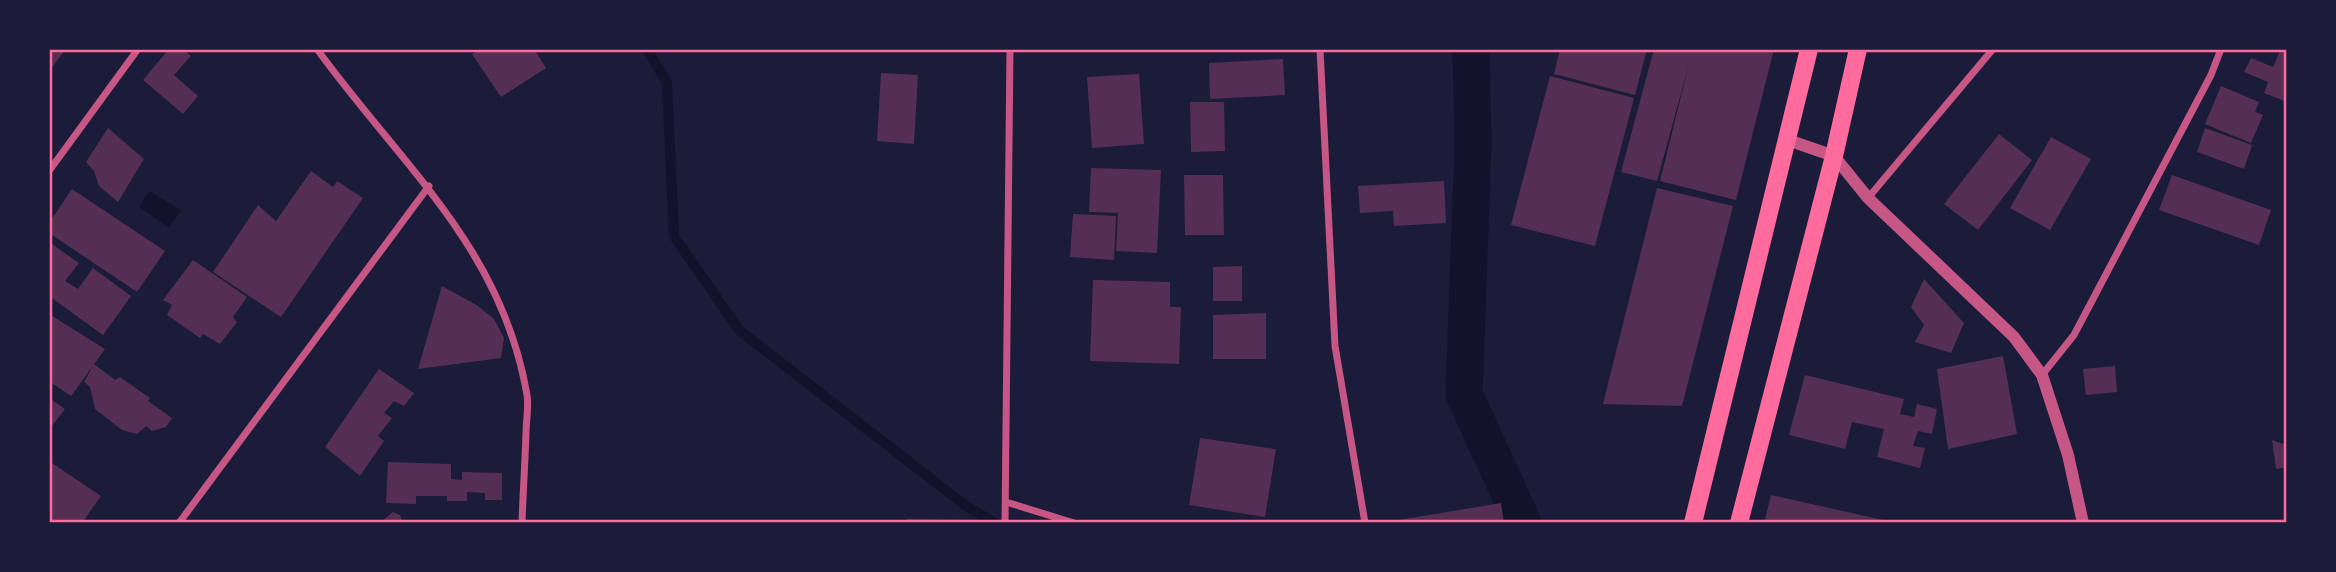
<svg xmlns="http://www.w3.org/2000/svg" width="2336" height="572" font-family="Ubuntu,sans-serif">
	<style>
		.water { fill: #12122b }
		.lines { fill: none; stroke-linecap: round; stroke-linejoin: round }
		.stream { stroke: #12122b; stroke-width: 10 }
		.canal { stroke: #12122b; stroke-width: 37 }
		.building { fill: #542f53 }
		.minor { stroke: #c65784; stroke-width: 7 }
		.tertiary { stroke: #c65784; stroke-width: 12 }
		.primary { stroke: #ff6b9d; stroke-width: 18 }
		.neatline { fill: none; stroke: #ff6b9d; stroke-width: 2.5 }
	</style>
	<rect width="100%" height="100%" fill="#1b1b3a"/>
	<path class="water" d="M149,191L181,210L169,228L139,207Z"/>
	<g class="lines">
		<path class="stream" d="M647,49L667,83L674,236L739,330L966,506L995,523"/>
		<path class="canal" d="M1471,49L1473,145L1464,394L1523,523"/>
	</g>
	<path class="building" d="M49,49H66L49,71Z
		M169,49H183L191,56L174,75L198,96L183,114L143,80Z
		M480,49H534L546,68L501,97L472,54Z
		M1560,49H1647L1635,95L1554,74Z
		M1654,49H1774L1736,200L1660,181L1689,64L1657,181L1621,172Z
		M2280,51L2287,53V102L2264,93L2268,82L2244,72L2251,58L2273,67Z
		M1283,59L1285,95L1210,99L1209,63Z
		M881,73L918,75L914,144L877,141Z
		M1139,74L1144,144L1092,148L1087,77Z
		M1550,76L1634,98L1595,246L1511,225Z
		M2221,86L2259,102L2255,112L2263,115L2251,143L2205,124Z
		M1190,102H1224L1225,151L1191,152Z
		M108,128L144,159L118,202L99,186L94,171L86,162Z
		M2205,128L2252,145L2244,169L2197,152Z
		M1999,134L2032,160L1978,230L1944,204Z
		M2051,137L2091,159L2050,230L2010,208Z
		M1091,168L1161,170L1157,253L1116,251L1118,213L1089,212Z
		M311,171L333,187L337,181L363,198L281,317L213,272L258,205L276,221Z
		M1184,175H1223L1224,235H1185Z
		M2172,175L2271,210L2259,245L2159,210Z
		M1444,181L1446,223L1394,226L1393,211L1360,213L1358,186Z
		M1657,188L1733,206L1682,406L1603,404Z
		M72,189L165,251L137,292L49,233V223Z
		M1073,214L1116,216L1114,260L1070,257Z
		M49,242L79,263L65,281L78,289L93,268L131,296L103,335L49,296Z
		M193,260L247,297L233,317L237,322L220,344L203,334L200,338L167,315L172,305L163,300Z
		M1242,266V301H1213V267Z
		M1924,279L1964,323L1951,353L1915,342L1924,325L1911,307Z
		M1093,280L1170,282V307H1181L1179,364L1090,361Z
		M442,286L478,306L494,319L504,338L501,358L418,369Z
		M1266,313V359H1213V315Z
		M49,314L105,349L71,396L49,381Z
		M2003,356L2017,434L1948,449L1937,369Z
		M94,364L115,380L120,377L150,398L148,401L172,418L166,427L152,431L146,426L137,434L122,430L95,409L90,387L84,382Z
		M2115,366L2117,392L2086,395L2083,369Z
		M379,369L414,393L404,406L394,401L384,413L392,418L378,436L384,441L360,476L325,447Z
		M1805,375L1904,399L1900,414L1914,417L1917,404L1937,409L1932,434L1918,431L1913,446L1925,448L1920,468L1877,457L1884,429L1852,422L1845,449L1789,435Z
		M49,398L65,409L49,430Z
		M1200,438L1276,449L1265,517L1189,505Z
		M2272,440L2283,444L2287,440V467L2276,469Z
		M49,461L101,496L82,523H49Z
		M388,462L451,464V479L462,480V472L502,473V500H485V493L467,492V501H447V496H416V504L386,503Z
		M1771,495L1892,522V523H1764Z
		M1501,503L1504,523H1393V521Z
		M393,512L400,515L403,523H380Z
		M907,519L981,520V523H907Z"/>
	<g class="lines">
		<path class="minor" d="M317,49C400,164 502,247 527,395C529,407 526,421 526,433C525,463 523,493 522,523
			M1320,49L1335,346L1365,523
			M49,171L138,49
			M1868,198L1993,49
			M2042,375L2074,335L2211,75L2221,49
			M1006,502L1074,523
			M179,523L429,186
			M1005,523L1010,49"/>
		<path class="tertiary" d="M1785,139L1834,156L1868,198L2014,337L2042,375L2068,455L2083,523"/>
		<path class="primary" d="M1693,523L1809,49
			M1739,523L1834,156L1858,49"/>
	</g>
	<rect width="2336" height="572" fill="none" stroke="#1b1b3a" stroke-width="102"/>
	<rect x="51" y="51" width="2234" height="470" class="neatline"/>
</svg>
